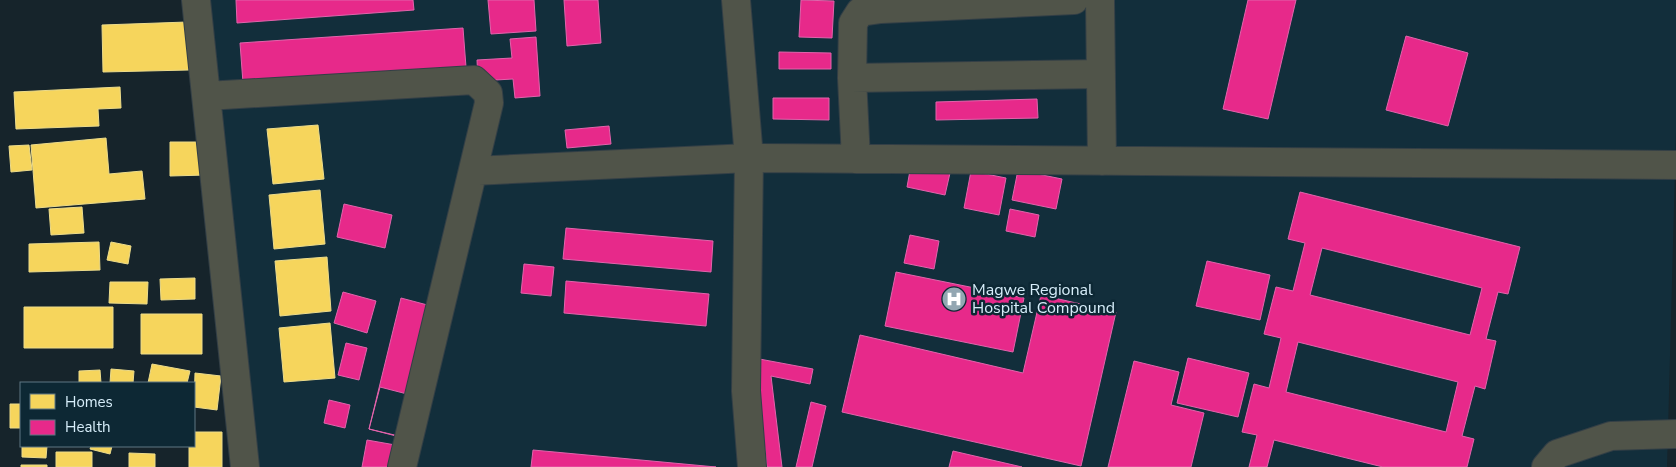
<svg xmlns="http://www.w3.org/2000/svg" width="1676" height="467" font-family="'Nunito Sans',sans-serif">
	<style>
		.built { fill: #122e3b }
		.homes { fill: #f6d55c; stroke: #eddc8b }
		.health { fill: #e7298a; stroke: #e264ac; fill-rule: evenodd }
		.lines { fill: none; stroke-linecap: round; stroke-linejoin: round }
		.minor-casing { stroke: #333f46; stroke-width: 30 }
		.minor { stroke: #505449; stroke-width: 28 }
		.labels { text-anchor: middle; dominant-baseline: central; stroke-width: 5; stroke-linejoin: round; paint-order: stroke }
		.poi-label { font-size: 16px; fill: #d7eefa; stroke: #0d2834; text-anchor: start }
	</style>
	<rect width="100%" height="100%" fill="#16242b"/>
	<path class="built" d="M203,0H1676V132L1667,467H254Z"/>
	<path class="homes" d="M187,22L189,70L103,72L102,25Z
		M120,87L121,108L98,109L99,126L16,129L14,92Z
		M318,125L324,179L273,184L267,129Z
		M106,138L109,174L142,171L145,199L36,208L31,145Z
		M170,142H205L206,175L170,176Z
		M29,145L32,170L11,172L9,146Z
		M320,190L325,244L274,249L269,195Z
		M82,207L84,233L51,235L49,209Z
		M99,242L100,270L29,272V244Z
		M111,242L131,246L128,264L107,260Z
		M327,257L331,311L280,316L275,261Z
		M195,278V299L161,300L160,279Z
		M110,282H148L147,304L109,303Z
		M24,307H113V348H24Z
		M141,314H202V354H141Z
		M330,323L335,378L284,382L279,328Z
		M152,364L190,371L187,383H148Z
		M111,369L134,371L133,383H110Z
		M100,370L101,383H79V371Z
		M195,373L221,376L217,410L194,407Z
		M10,404H21V428H10Z
		M194,432H222V467H189V446H194Z
		M22,446H47L46,458L22,457Z
		M91,446H112L110,454L90,449Z
		M56,452H92V467H56Z
		M129,453L155,454V467H129Z
		M21,465H47V467H21Z"/>
	<path class="health" d="M236,0H413L414,10L237,23Z
		M488,0H534L536,31L491,34Z
		M564,0H598L601,43L567,46Z
		M801,0L834,1L832,38L799,37Z
		M1248,0H1296L1268,119L1223,109Z
		M463,28L466,67L243,83L240,43Z
		M1406,36L1468,53L1448,126L1386,110Z
		M536,37L540,96L515,98L513,79L478,81L477,60L512,58L510,39Z
		M779,52L831,53V69H779Z
		M773,98H829V120L773,119Z
		M1037,99L1038,118L936,120V102Z
		M609,126L611,144L567,148L565,130Z
		M911,165L950,173L945,195L907,187Z
		M1018,170L1062,179L1056,209L1012,200Z
		M971,171L1006,178L999,215L964,208Z
		M1300,192L1520,247L1508,294L1498,292L1486,339L1496,341L1485,389L1475,386L1462,436L1474,439L1467,467H1383L1274,440L1267,467H1249L1257,435L1242,432L1254,384L1269,388L1281,338L1264,334L1276,287L1293,291L1305,243L1288,239ZM1322,248L1482,288L1470,335L1310,295ZM1298,342L1458,382L1446,432L1286,392Z
		M344,204L392,215L385,248L337,237Z
		M1010,209L1039,215L1035,237L1006,231Z
		M566,228L713,241L711,272L563,259Z
		M910,235L939,241L934,269L904,263Z
		M1207,261L1270,275L1260,320L1196,306Z
		M524,264L554,267L551,296L521,293Z
		M896,272L1024,298L1013,352L885,326Z
		M566,281L709,294L706,326L564,313Z
		M343,292L376,301L367,333L334,323Z
		M1041,295L1116,312L1081,466L842,412L860,335L1023,373Z
		M401,298L435,307L403,437L369,429Z
		M346,343L367,348L359,380L338,375Z
		M754,358L813,369L810,384L771,376L782,467H767Z
		M1188,358L1249,373L1238,417L1177,403Z
		M1134,361L1179,372L1171,405L1204,413L1191,467H1108Z
		M380,387L411,395L400,437L369,429Z
		M329,400L350,405L345,428L324,423Z
		M811,402L826,406L812,467H796Z
		M367,440L401,446L397,467H362Z
		M533,450L716,467H531Z
		M953,451L1022,467H949Z"/>
	<g class="lines">
		<defs>
			<path id="minor" d="M196,0L245,467
				M736,0L749,158L746,391L752,467
				M1100,0L1102,161
				M852,78L1101,74
				M207,96L474,80L488,93L489,103L402,467
				M856,159L852,78L853,23L860,12L881,9L1074,0
				M473,171L749,158L1676,165
				M1546,467L1557,454L1611,436L1676,434"/>
		</defs>
		<use href="#minor" class="minor-casing"/>
		<use href="#minor" class="minor"/>
	</g>
	<defs>
		<symbol id="hospital-disc" viewBox="-11 -11 22 22"><circle r="9.5" fill="#93a7b2" stroke="#0d2834"/><path d="M-5-5h3v3.5h4V-5h3V5h-3V1.5h-4V5h-3Z" fill="#fff"/></symbol>
	</defs>
	<g fill-rule="evenodd">
		<use href="#hospital-disc" x="940" y="285" width="28" height="28"/>
	</g>
	<g class="labels">
		<g class="poi-label">
			<text x="972" y="290">Magwe Regional<tspan x="972" dy="18">Hospital Compound</tspan></text>
		</g>
	</g>
	<rect x="20" y="382" width="175" height="65" fill="#0d2834" stroke="#5e7783"/>
	<rect x="30" y="394" width="25" height="15" fill="#f6d55c" stroke="#5e7783"/>
	<text x="65" y="407" font-size="15" fill="#d7eefa">Homes</text>
	<rect x="30" y="420" width="25" height="15" fill="#e7298a" stroke="#5e7783"/>
	<text x="65" y="432" font-size="15" fill="#d7eefa">Health</text>
</svg>
